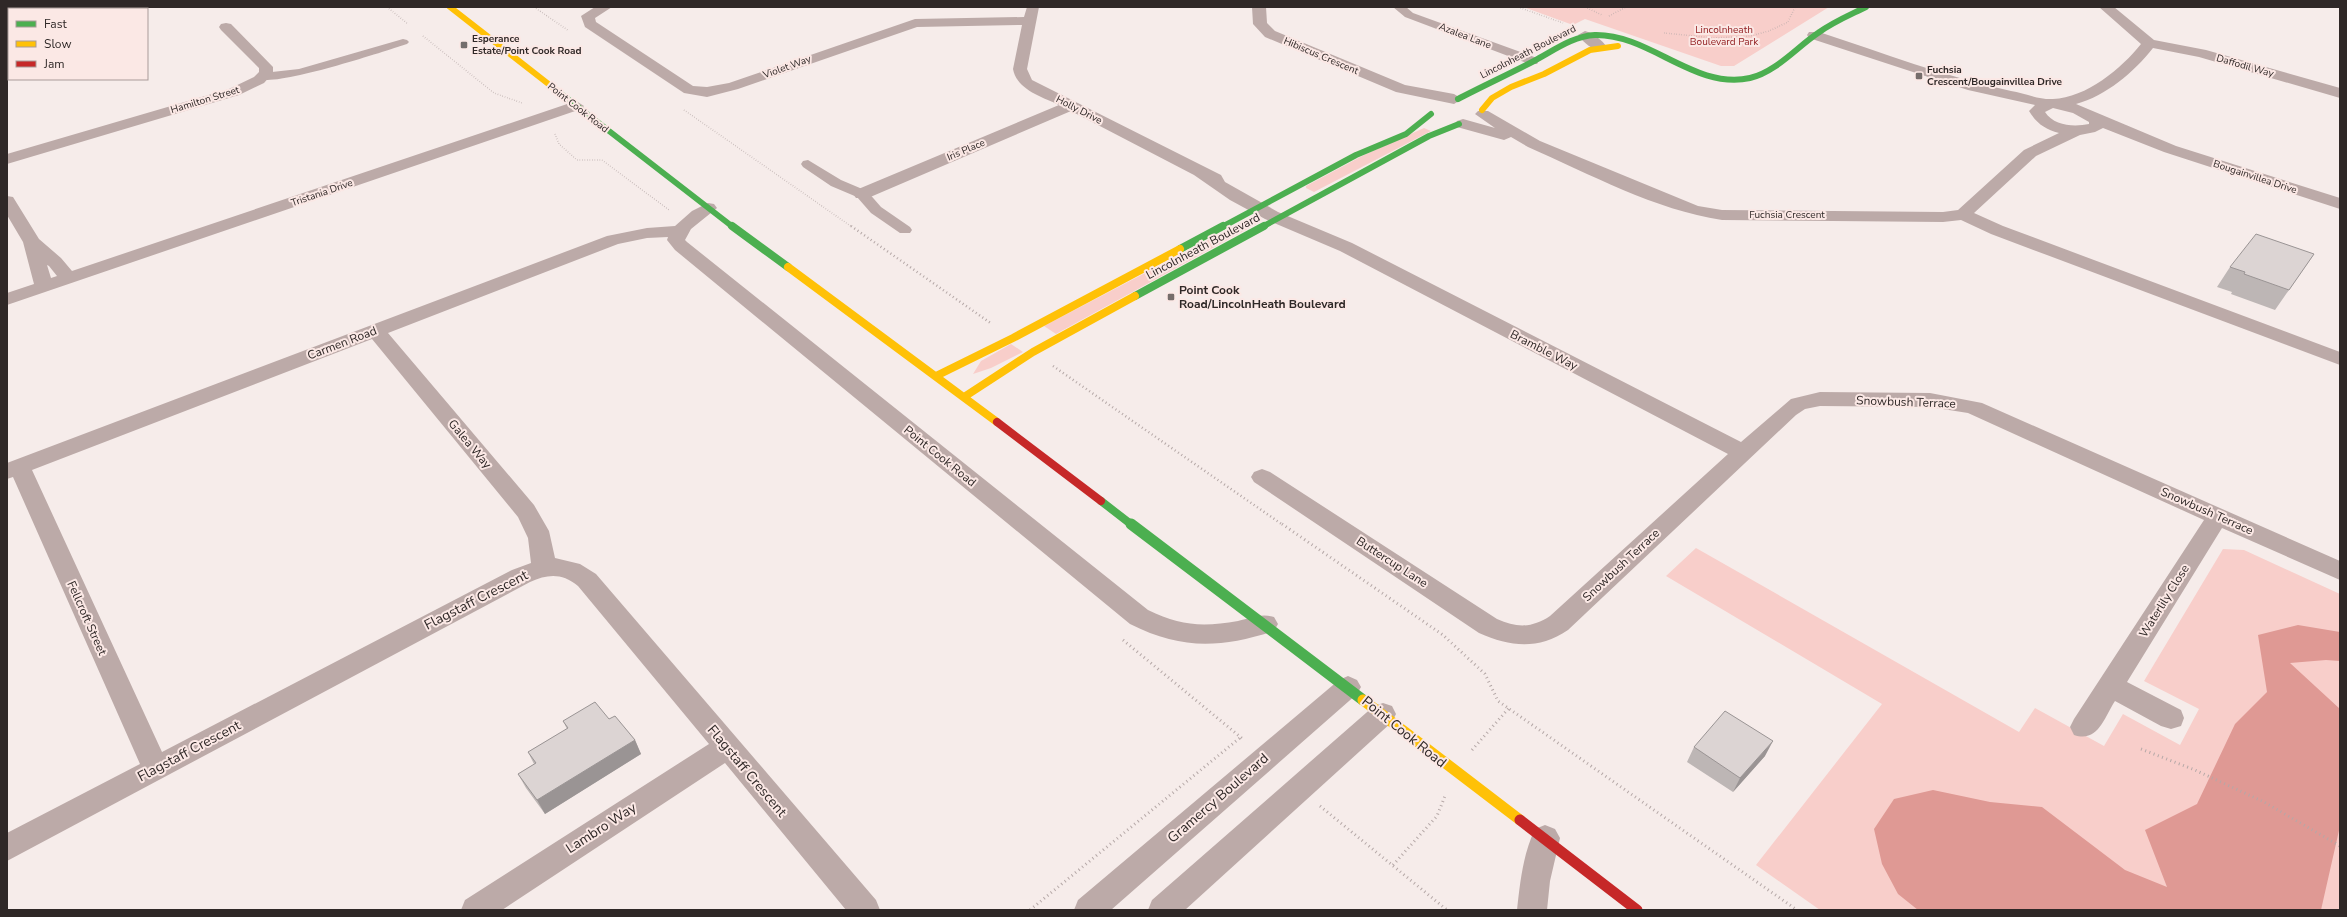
<svg xmlns="http://www.w3.org/2000/svg" width="2347" height="917" font-family="'Nunito Sans',sans-serif">
	<style>
		.green { fill: #f8ceca }
		.water { fill: #df9994 }
		.lines { fill: none; stroke-linecap: round; stroke-linejoin: round }
		.path-far2 { stroke: #b5a8a7; stroke-width: 1.5; stroke-dasharray: 0.5 2; stroke-linecap: butt }
		.path-far1 { stroke: #b5a8a7; stroke-width: 2.5; stroke-dasharray: 1 3; stroke-linecap: butt }
		.path { stroke: #b5a8a7; stroke-width: 3; stroke-dasharray: 1 3.5; stroke-linecap: butt }
		.lane { fill: #bcaaa8; fill-rule: evenodd }
		.street { fill: #bcaaa8; fill-rule: evenodd }
		.fast-far2 { stroke: #4caf50; stroke-width: 6 }
		.fast-far1 { stroke: #4caf50; stroke-width: 8 }
		.fast { stroke: #4caf50; stroke-width: 11 }
		.slow-far2 { stroke: #ffc107; stroke-width: 6 }
		.slow-far1 { stroke: #ffc107; stroke-width: 8 }
		.slow { stroke: #ffc107; stroke-width: 11 }
		.jam-far1 { stroke: #c62828; stroke-width: 8 }
		.jam { stroke: #c62828; stroke-width: 11 }
		.wall { fill: #bdb6b5 }
		.shaded-wall { fill: #9a9494 }
		.building { fill: #dcd4d3; stroke: #9a9494 }
		.poi-dot { fill: #756d6b; stroke: #fbe8e5; stroke-width: 1.5 }
		.labels { text-anchor: middle; dominant-baseline: central; stroke-width: 4; stroke-linejoin: round; paint-order: stroke }
		.far-park-label { font-size: 10px; fill: #932023; stroke: #fbe8e5 }
		.far-street-label { font-size: 10px; fill: #2f2827; stroke: #fbe8e5 }
		.far-poi-label { font-size: 10px; font-weight: bold; fill: #2f2827; stroke: #fbe8e5; text-anchor: start }
		.street-label { font-size: 12px; fill: #2f2827; stroke: #fbe8e5 }
		.poi-label { font-size: 12px; font-weight: bold; fill: #2f2827; stroke: #fbe8e5; text-anchor: start }
		.near-street-label { font-size: 14px; fill: #2f2827; stroke: #fbe8e5 }
	</style>
	<rect width="100%" height="100%" fill="#f6ecea"/>
	<path class="green" d="M7,7H46L48,9H9V55H7Z
		M1523,7H1829L1734,66H1721L1585,19L1573,25Z
		M1424,128L1431,131L1314,192L1306,188V186L1364,155Z
		M1250,218L1260,222L1056,334L1044,326Z
		M1011,344L1023,352L991,368L973,374L981,361Z
		M1696,548L2019,732L2035,708L2104,746L2123,714L2180,745L2199,709L2144,681L2223,549L2244,550L2340,594V910H1820L1756,865L1882,704L1666,576Z"/>
	<path class="water" d="M2298,625L2340,632V661L2326,660L2290,663L2340,709V826L2321,910H1918L1898,894L1882,864L1874,829L1894,799L1933,790L1990,802L2042,807L2125,870L2167,887L2145,830L2197,804L2235,724L2267,692L2258,635Z"/>
	<g class="lines">
		<path class="path-far2" d="M387,7L408,24
			M534,7L569,31
			M1518,7L1563,23
			M1585,7L1602,15
			M1609,16L1626,7
			M1664,33L1713,38L1750,36L1769,31L1788,22L1795,7
			M423,36L494,93L522,103
			M684,110L852,227
			M555,134L559,144L577,160H602L669,210"/>
		<path class="path-far1" d="M851,226L992,324
			M1053,366L1283,525"/>
		<path class="path" d="M1282,524L1443,635L1485,674L1498,701L1797,910
			M1123,640L1244,740
			M2141,749L2195,770L2264,802L2340,846
			M1472,750L1509,708
			M1320,806L1447,910
			M1393,865L1437,816L1445,796
			M1030,910L1241,737"/>
		<path class="lane" d="M1393,7H1406L1413,13L1537,58L1539,61L1537,64H1529L1405,17Z
			M403,39L407,40L409,42L407,44C388,50 266,91 257,77L263,73L299,69Z
			M808,160L841,180L867,191L881,207L910,227L912,230L910,233H900L871,213L857,197L831,186L803,167L801,164L803,161Z"/>
		<path class="street" d="M595,7H612L595,18L596,22L693,86L707,87L729,83L915,19L1024,17L1027,7H1039L1027,69L1032,80L1221,175L1225,182L1278,212L1352,243L1741,442L1791,399L1820,392L1930,393L1982,403L2340,561V580L2222,528L2127,682L2181,710L2184,718L2181,726L2171,729L2161,726L2115,701C2104,718 2098,743 2074,735L2070,727L2074,719L2204,520L1968,413L1930,407L1820,406L1805,409L1796,415L1568,630C1538,650 1511,647 1479,633L1254,482L1251,477L1254,472L1262,469L1270,472L1497,619C1517,628 1532,628 1550,616L1728,454L1340,251L1265,219L1230,200L1194,175L1071,111L868,198H856L853,194L856,190L1059,105C1042,97 1017,90 1013,69L1022,25L917,27L738,89L707,97L684,93L585,27L581,16Z
			M1252,7H1266L1267,23L1275,31L1405,85L1454,94L1462,99L1454,104L1396,92L1265,37L1253,24Z
			M2099,7H2114L2154,40L2206,50L2340,88V98L2199,57L2153,48C2134,72 2106,96 2076,104L2176,146L2340,198V209L2164,152L2103,128L2095,132L2080,135L2036,156L1974,213L2003,226L2340,352V365L1991,234L1961,220L1943,222L1722,220C1655,210 1590,174 1528,147L1511,137L1504,140L1457,127L1455,124L1457,121L1463,119L1495,128L1475,114L1478,111H1488L1540,141L1698,206L1722,210L1943,212L1958,210L2024,150L2059,133C2045,129 2037,124 2029,111L2035,105L1968,90L1809,38L1807,35L1809,32H1819C1883,53 1946,77 2011,91C2024,93 2040,100 2053,99C2086,98 2122,68 2141,44ZM2053,108L2073,113L2089,122V124C2074,127 2054,126 2045,112Z
			M226,23L231,24L273,67V73L264,83L239,95L7,164V154L229,89L254,77L259,72V68L221,30L219,27L221,24Z
			M1585,31C1593,33 1602,40 1607,47L1605,50C1595,53 1584,43 1578,35Z
			M576,101L584,106L581,109L7,305V293L34,284L23,242L7,215V196L13,197L39,239L61,258L72,271ZM47,265L49,266L57,276L51,278Z
			M708,203L714,204L717,208L691,229L685,240L687,242L1148,610C1180,626 1203,627 1238,621C1251,618 1261,613 1274,617L1278,624L1274,631C1220,648 1182,650 1130,624L675,250L667,240L668,237L647,238L618,244L388,333L534,505L549,531L555,558L580,564L596,574L876,900L880,910H846L725,763L502,910H461L465,900L709,744L578,586C562,573 548,574 530,582L7,861V833L140,764L13,477L7,479V463L607,236L647,228L675,226L692,211ZM372,339L518,517L528,538L531,563L512,570L162,752L32,470Z
			M1348,676L1357,680L1361,687L1357,694L1111,910H1074L1078,900L1339,680Z
			M1383,703L1392,706L1396,714L1392,722L1185,910H1148L1152,900L1374,706Z
			M1545,825L1555,829L1560,838L1550,881L1547,910H1517C1520,883 1523,854 1535,829Z"/>
		<path class="fast-far2" d="M560,93L733,227
			M1458,99C1483,86 1509,74 1534,61C1553,51 1573,36 1595,35C1650,34 1694,90 1750,78C1776,72 1797,47 1818,33C1833,22 1850,15 1866,7
			M1222,227L1356,155L1406,134L1431,114
			M1262,227L1429,136L1459,124"/>
		<path class="fast-far1" d="M732,226L788,267
			M1180,249L1223,226
			M1135,296L1264,226
			M1101,501L1132,525"/>
		<path class="fast" d="M1131,524L1363,700"/>
		<path class="slow-far2" d="M450,7L560,93
			M1482,110L1492,98L1511,87L1544,74L1590,50L1618,46"/>
		<path class="slow-far1" d="M788,267L997,422
			M936,376L1013,338L1180,249
			M964,397L1033,352L1135,296"/>
		<path class="slow" d="M1363,700L1520,820"/>
		<path class="jam-far1" d="M997,422L1101,501"/>
		<path class="jam" d="M1520,820L1637,910"/>
	</g>
	<path class="wall" d="M2314,254L2275,310L2231,294L2232,292L2217,287L2230,267Z
		M609,719L635,740L641,754L545,814L526,788L518,774L534,764L528,752L567,729L563,721Z
		M1694,747L1765,756L1733,792L1687,762Z"/>
	<path class="shaded-wall" d="M635,740L641,754L545,814L537,800Z
		M1773,741L1765,756L1733,792L1740,778Z"/>
	<path class="building" d="M2256,234L2314,254L2289,290L2244,274L2245,272L2230,267Z
		M595,702L609,719L615,716L635,740L537,800L518,774L536,763L528,752L568,728L563,721Z
		M1725,711L1773,741L1740,778L1694,747Z"/>
	<g class="poi-dot">
		<rect x="460" y="41" width="8" height="8" rx="2"/>
		<rect x="1915" y="72" width="8" height="8" rx="2"/>
		<rect x="1167" y="293" width="8" height="8" rx="2"/>
	</g>
	<g class="labels">
		<g class="far-park-label">
			<text x="1724" y="30">Lincolnheath<tspan x="1724" dy="12">Boulevard Park</tspan></text>
		</g>
		<g class="far-street-label">
			<text transform="translate(1465 36) rotate(21)">Azalea Lane</text>
			<text transform="translate(1528 52) rotate(-27)">Lincolnheath Boulevard</text>
			<text transform="translate(1321 56) rotate(23)">Hibiscus Crescent</text>
			<text transform="translate(2245 66) rotate(16)">Daffodil Way</text>
			<text transform="translate(787 67) rotate(-20)">Violet Way</text>
			<text transform="translate(205 100) rotate(-17)">Hamilton Street</text>
			<text transform="translate(578 108) rotate(38)">Point Cook Road</text>
			<text transform="translate(1079 110) rotate(27)">Holly Drive</text>
			<text transform="translate(966 150) rotate(-23)">Iris Place</text>
			<text transform="translate(2255 177) rotate(18)">Bougainvillea Drive</text>
			<text transform="translate(322 193) rotate(-19)">Tristania Drive</text>
			<text x="1787" y="215">Fuchsia Crescent</text>
		</g>
		<g class="far-poi-label">
			<text x="472" y="39">Esperance<tspan x="472" dy="12">Estate/Point Cook Road</tspan></text>
			<text x="1927" y="70">Fuchsia<tspan x="1927" dy="12">Crescent/Bougainvillea Drive</tspan></text>
		</g>
		<g class="street-label">
			<text transform="translate(1203 246) rotate(-28)">Lincolnheath Boulevard</text>
			<text transform="translate(342 343) rotate(-21)">Carmen Road</text>
			<text transform="translate(1544 350) rotate(27)">Bramble Way</text>
			<text transform="translate(1906 402) rotate(2)">Snowbush Terrace</text>
			<text transform="translate(470 444) rotate(50)">Galea Way</text>
			<text transform="translate(940 456) rotate(39)">Point Cook Road</text>
			<text transform="translate(2207 511) rotate(24)">Snowbush Terrace</text>
			<text transform="translate(1392 562) rotate(33)">Buttercup Lane</text>
			<text transform="translate(1621 565) rotate(-43)">Snowbush Terrace</text>
			<text transform="translate(2164 601) rotate(-58)">Waterlily Close</text>
			<text transform="translate(87 618) rotate(66)">Fellcroft Street</text>
		</g>
		<g class="poi-label">
			<text x="1179" y="290">Point Cook<tspan x="1179" dy="14">Road/LincolnHeath Boulevard</tspan></text>
		</g>
		<g class="near-street-label">
			<text transform="translate(476 600) rotate(-27)">Flagstaff Crescent</text>
			<text transform="translate(1404 732) rotate(39)">Point Cook Road</text>
			<text transform="translate(189 751) rotate(-28)">Flagstaff Crescent</text>
			<text transform="translate(747 771) rotate(50)">Flagstaff Crescent</text>
			<text transform="translate(1218 798) rotate(-41)">Gramercy Boulevard</text>
			<text transform="translate(601 828) rotate(-33)">Lambro Way</text>
		</g>
	</g>
	<rect width="2347" height="917" fill="none" stroke="#2f2827" stroke-width="16"/>
	<rect x="8" y="8" width="140" height="72" fill="#fbe8e5" stroke="#a99b99"/>
	<rect x="16" y="21" width="20" height="6" fill="#4caf50" stroke="#a99b99"/>
	<text x="44" y="28" font-size="12" fill="#2f2827">Fast</text>
	<rect x="16" y="41" width="20" height="6" fill="#ffc107" stroke="#a99b99"/>
	<text x="44" y="48" font-size="12" fill="#2f2827">Slow</text>
	<rect x="16" y="61" width="20" height="6" fill="#c62828" stroke="#a99b99"/>
	<text x="44" y="68" font-size="12" fill="#2f2827">Jam</text>
</svg>
